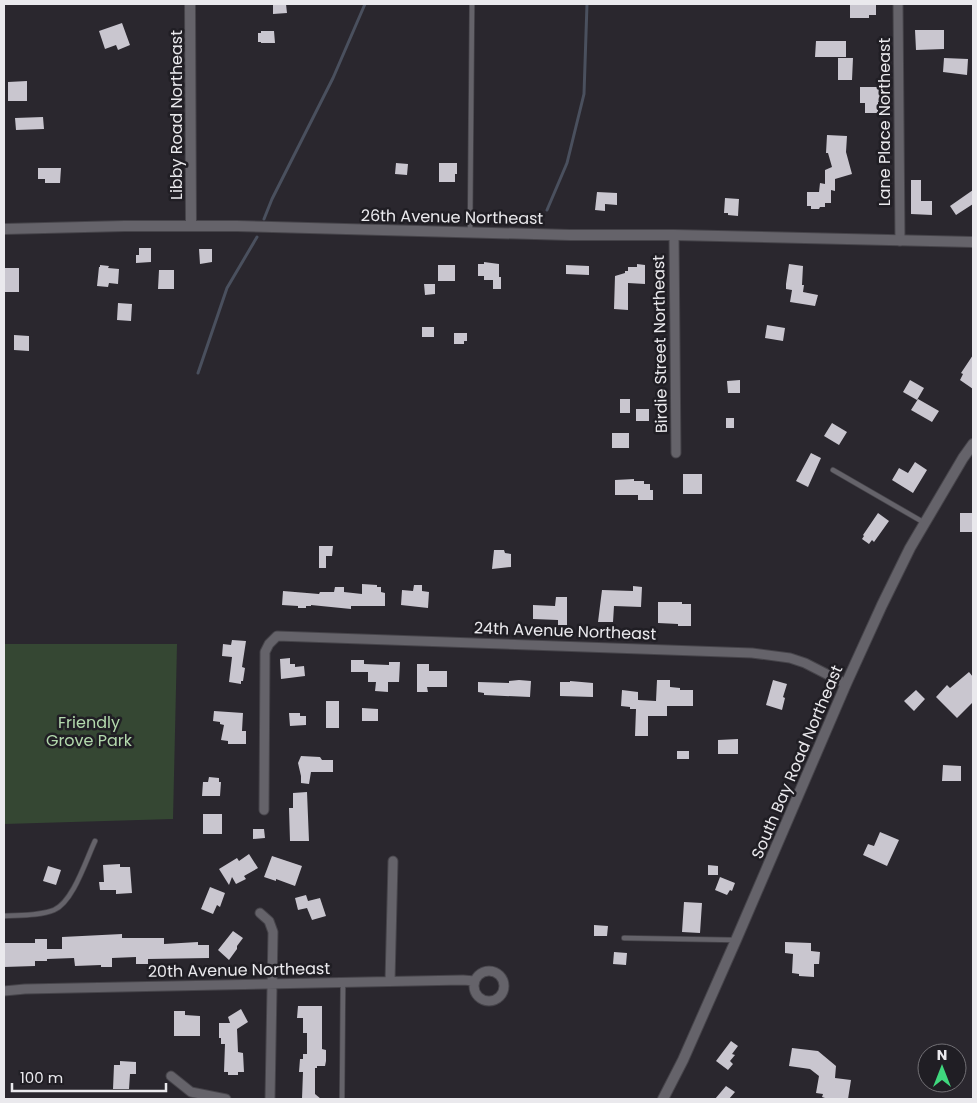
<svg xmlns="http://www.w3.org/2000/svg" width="977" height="1103" font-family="Poppins,sans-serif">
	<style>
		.green { fill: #354733 }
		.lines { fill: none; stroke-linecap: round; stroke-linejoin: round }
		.stream { stroke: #4a505e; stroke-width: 3 }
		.building { fill: #c9c6cf }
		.service-casing { stroke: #46444a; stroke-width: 6 }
		.minor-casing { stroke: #46444a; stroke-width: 11 }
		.tertiary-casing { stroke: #46444a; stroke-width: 12 }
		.service { stroke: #65636a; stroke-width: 4.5 }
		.minor { stroke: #65636a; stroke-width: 9 }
		.tertiary { stroke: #65636a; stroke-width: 10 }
		.labels { text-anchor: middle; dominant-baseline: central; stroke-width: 5; stroke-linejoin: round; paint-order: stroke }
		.street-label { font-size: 16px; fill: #eae9ed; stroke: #201e24 }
		.park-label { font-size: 16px; fill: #b3d9ad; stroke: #201e24 }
	</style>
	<rect width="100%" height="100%" fill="#2a272e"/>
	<path class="green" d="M4,644H177L173,819L4,824Z"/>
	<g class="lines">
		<path class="stream" d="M547,210L567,163L584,94L587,4
			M264,219L272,199L333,78L365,4
			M198,373L227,288L257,237"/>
	</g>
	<path class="building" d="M273,4H286L287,13L273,14Z
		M850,4H876V15H869V18H850Z
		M122,23L130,45L118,50L116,45L105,49L99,31Z
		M915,30H944V49L916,50Z
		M261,31H274L275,43H261V42H258V33H261Z
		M816,41H846V57H815Z
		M838,58H853L852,80H838Z
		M944,58L968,59L967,75L943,72Z
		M27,81V101H8V82Z
		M860,87H888V102H878V113H865V103H860Z
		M43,117L44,129L16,130L15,118Z
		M827,135L847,136L846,152L852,174L835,179V191L831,190V203H825V207H820L819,209H811V206H807V192H819L820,183L825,184V170L832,167L828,153H826Z
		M396,163L408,164L407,175L395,174Z
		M439,163H457V174H455V182H439Z
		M38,168H61L60,183H45V179H38Z
		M911,180H921V201H932V215L911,214Z
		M973,190V204L956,215L950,206Z
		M597,192L617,193V205L605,204V211L595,210Z
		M725,198L739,199L738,216L728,215V213H724Z
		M139,248H151V262L136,263V255H139Z
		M199,249H212V262L200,264Z
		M484,262L499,264V277H501V289H493V280H484V276H478V264H484Z
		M637,264L645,265V284L628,283V310L614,309L615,276L625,273V271H628V267H637Z
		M789,264L803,266L802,285H804L803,292L818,295L815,306L790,302L792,290L786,289V284Z
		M100,265L109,266L108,268L119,269L118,284L109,283L108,287L97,286L99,267H100Z
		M438,265H455V281H438Z
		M566,265L589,266V275L566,274Z
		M4,268H19V292H4Z
		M159,270H174V289H158Z
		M424,284H435V294L425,295Z
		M118,303L132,304L131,321L117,320Z
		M767,325L785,328L783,341L765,338Z
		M422,327H434V337H422Z
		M454,333H467V341H464V344H454Z
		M14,335L29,336V351L14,350Z
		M973,355V389L960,380L963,374L961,373Z
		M740,380V393H728L727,381Z
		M910,380L924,388L917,400L903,392Z
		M620,399H630V413H620Z
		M918,399L939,411L932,422L911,410Z
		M636,409H649V421H636Z
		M726,418H734V428H726Z
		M832,423L847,432L839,445L824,436Z
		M612,433H629V448H612Z
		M811,453L821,458L808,487L796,481Z
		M915,462L927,470L913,493L892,480L899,468L908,473Z
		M683,474H702V494H683Z
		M634,479V481H644V484H650V490H653V500H638V495H615V480Z
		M878,513L889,521L874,542L872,540L869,544L862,539L864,536L863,535Z
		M960,513H973V532H960Z
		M319,546H333L332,556H326V568H319Z
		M494,550H504L505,553L511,554V567L492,569Z
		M362,584L377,585V587H381V592L385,593V606H351V609L311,605V606H306V608H298V606L282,605L283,591L319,594L320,592H334L335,587H344V592L362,594Z
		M414,585H422V591L429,592L428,608L401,605L402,590L413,591Z
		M633,586L642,587L641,607L614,606L613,622H598L602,590L633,591Z
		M556,597H567V625H558V620L533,619V605L555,606Z
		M658,602H682V604H691V626H678V624L658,623Z
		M232,640L246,641L242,667L245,668L243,681H241V684L229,682L232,657L222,656L223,644L231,645Z
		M290,658V664H295V667L304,666L305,676L281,679L280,659Z
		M351,660H364V664L389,665V662H400L399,682H388V692L375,691L376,682H368V672H351Z
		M417,664H429V671H447V687H427L428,692H417Z
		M969,672L973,677V702L957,718L936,697L947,685L950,688Z
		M519,680L531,681L530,697L484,695V693L478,692V682L509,683V681Z
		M657,680H670V687L680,688V690H693V706H667V716H648V736H635L636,709H630V707L621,706L622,690L638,692V700L656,701Z
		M773,680L787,684L783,697L785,698L782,710L766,705Z
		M570,681L593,683V697L560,696V682H570Z
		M916,690L925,699L914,711L904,701Z
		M326,701H339V728H326Z
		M362,708L378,709V721H362Z
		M214,711L243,713L242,731H246V744H228V741L221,740L224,725L220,724V722L213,721Z
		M289,713H300V716H306V725L290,726Z
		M738,739V754H718V740Z
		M677,751H689V759H677Z
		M301,756L320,757L322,760H333V772H311L309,784L301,783V776L298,763Z
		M943,765L961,766V781H942Z
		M209,777L219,778V782H221L220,796H202L203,782H208Z
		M307,792L309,841H290L289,808H293V793Z
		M203,814H222V834H203Z
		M253,829H264L265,838L253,839Z
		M880,832L899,840L887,866L863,855L868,844L874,846Z
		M249,854L258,868L244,876L246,879L236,884L232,877L229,885L219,869L237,858L239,861Z
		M272,856L302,866L295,886L276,879V881L264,877Z
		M120,864V867H130L132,893L116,894V890H100L99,882H104L103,865Z
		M708,865L718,866V875H708Z
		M48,866L61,870L56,885L43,881Z
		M720,877L735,883L732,891L730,890L727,895L715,890Z
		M210,887L225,893L220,907L217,905L213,914L201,909Z
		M306,895L308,901L320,898L326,916L312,920L307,908L298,910L295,898Z
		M684,902L702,903L700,933L682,932Z
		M594,925L608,926L607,936H594Z
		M233,931L243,938L237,946V949L229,960L218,950Z
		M122,934V938H164V944L198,942V945H209V958L148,959V964H136V957L112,958V967H101V965L75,966L74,958L47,959V961H35V966L4,967V943H35V939H47V949H62V937Z
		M785,942L811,943V951L820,952L819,964H814V977L799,976V974L792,973L793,954L785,953Z
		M614,952L627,953L626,965L613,964Z
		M298,1006H322V1049L326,1050V1061L325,1066H317V1068H315V1094L321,1099H302L303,1072H299L300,1059H303V1054H307V1033H303V1018H297Z
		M241,1009L248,1022L237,1029L238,1052L243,1053L244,1072H238V1075H228V1072H224L225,1044H221V1038H219V1023H230L228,1017Z
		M174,1011H185V1015L200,1016V1036H174Z
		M731,1041L738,1046L732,1054L735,1055L730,1061L733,1064L728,1070L716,1061Z
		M792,1048L818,1051L836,1066L835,1078L851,1080L848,1099H825V1098L822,1097L823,1094L816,1093L819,1076L810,1069L789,1066Z
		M120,1061L136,1062V1074H130L129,1089H113L114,1065H120Z
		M726,1086L735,1092L729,1099H715Z"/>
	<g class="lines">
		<defs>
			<path id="service" d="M470,232L472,4
				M833,470L923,522
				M4,916C20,915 39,916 54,910C73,902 86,860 95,841
				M624,938L735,940
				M342,1099L343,983"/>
			<path id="minor" d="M898,4L900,241
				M674,235L676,453
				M264,810L265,652L269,644L277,636L752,653L790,658L805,663L846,684
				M260,913L269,921L273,932L270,1099
				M474 986a15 15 0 1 1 30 0a15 15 0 1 1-30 0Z
				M390,981L393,861
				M4,991L25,989L463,980L475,981
				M171,1076L191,1092L226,1099"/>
			<path id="tertiary" d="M190,4L191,226
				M4,229L125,226H237L570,235H674L973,242
				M663,1099L683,1060L736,940L846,684L882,605L910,548L963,458L973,444"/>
		</defs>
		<use href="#service" class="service-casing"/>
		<use href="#minor" class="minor-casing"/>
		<use href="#tertiary" class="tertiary-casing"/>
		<use href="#service" class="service"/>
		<use href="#minor" class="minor"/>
		<use href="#tertiary" class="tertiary"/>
	</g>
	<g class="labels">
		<g class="street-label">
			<text transform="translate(176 115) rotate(-90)">Libby Road Northeast</text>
			<text transform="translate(884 122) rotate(-90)">Lane Place Northeast</text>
			<text transform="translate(452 217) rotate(1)">26th Avenue Northeast</text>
			<text transform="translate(660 344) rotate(-91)">Birdie Street Northeast</text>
			<text transform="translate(565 631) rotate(2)">24th Avenue Northeast</text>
			<text transform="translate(797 762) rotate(-67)">South Bay Road Northeast</text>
			<text transform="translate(239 970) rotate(-1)">20th Avenue Northeast</text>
		</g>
		<g class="park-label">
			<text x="89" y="722">Friendly<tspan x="89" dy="18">Grove Park</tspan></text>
		</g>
	</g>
	<rect width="977" height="1103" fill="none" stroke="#eae9ed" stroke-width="10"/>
	<g transform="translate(942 1068)"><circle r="24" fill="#201e24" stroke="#716f74"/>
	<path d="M0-4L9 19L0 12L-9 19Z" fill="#3fd77d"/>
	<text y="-8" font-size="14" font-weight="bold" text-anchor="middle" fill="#eae9ed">N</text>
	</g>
	<path d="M12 1083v8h154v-8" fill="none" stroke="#eae9ed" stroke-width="2.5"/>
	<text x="20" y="1083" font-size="15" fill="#eae9ed" stroke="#201e24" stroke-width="4" paint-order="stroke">100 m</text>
</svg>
